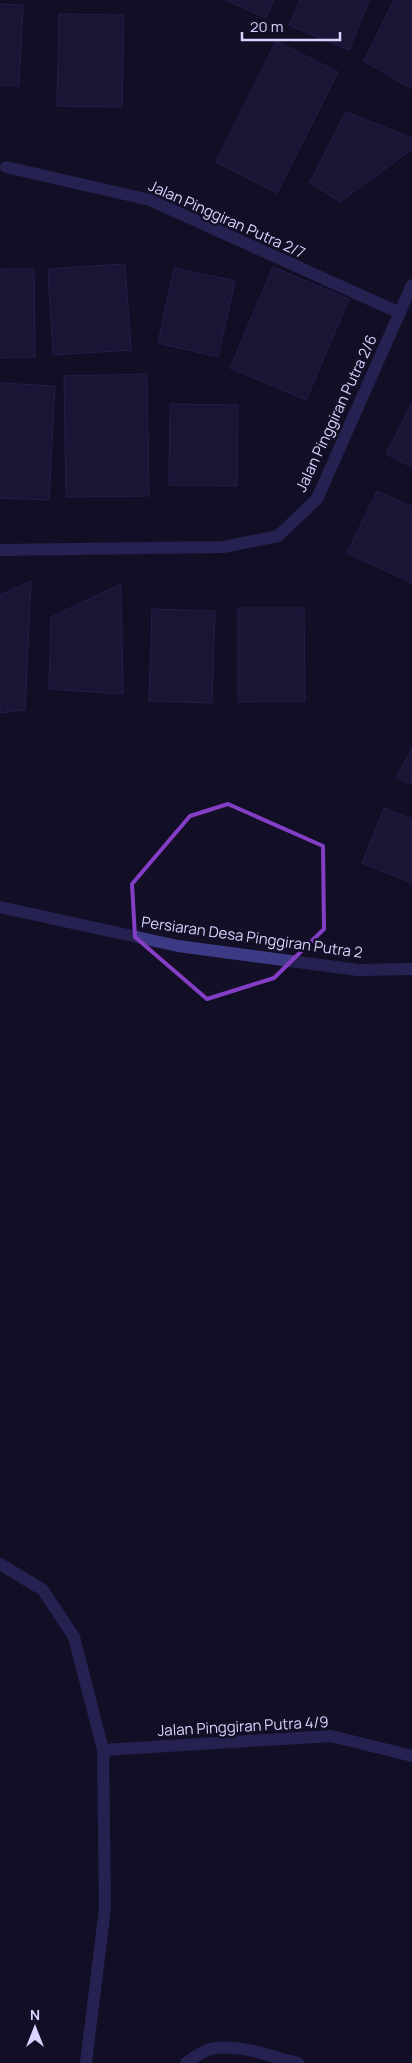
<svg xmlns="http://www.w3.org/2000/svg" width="412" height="2063" font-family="Manrope,sans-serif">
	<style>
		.building { fill: #241b47; stroke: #3b2d73 }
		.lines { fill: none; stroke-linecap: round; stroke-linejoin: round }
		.minor { stroke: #3d3a85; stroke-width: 12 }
		.marked { fill: none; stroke: #843dc5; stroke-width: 4; stroke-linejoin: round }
		.labels { text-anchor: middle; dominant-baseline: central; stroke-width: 5; stroke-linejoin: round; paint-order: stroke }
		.street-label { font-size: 15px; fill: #d9d4ff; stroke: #130f26 }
	</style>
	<rect width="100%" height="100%" fill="#130f26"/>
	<path class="building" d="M225,0H274L266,18Z
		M300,0H369L349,50L289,25Z
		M394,0H412V89L364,61Z
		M0,4L23,5L19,86L0,85Z
		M59,14L124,15L122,107L57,106Z
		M276,41L338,72L277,193L216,162Z
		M346,112L412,138V149L340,202L310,182Z
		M125,264L131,350L53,355L48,269Z
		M273,267L349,299L306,400L230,368Z
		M174,268L235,281L218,357L158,343Z
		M0,269H34L35,357L0,358Z
		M147,374L149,496L66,497L64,376Z
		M0,383L55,386L49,500L0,498Z
		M412,403V467L386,454Z
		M170,404L238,405L237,486L169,485Z
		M377,491L412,507V583L347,553Z
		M31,581L25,710L0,713V595Z
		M121,584L123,694L49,689L51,617Z
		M238,608H304L305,701L238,702Z
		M152,609L215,611L212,703L149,701Z
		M412,749V784L396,778Z
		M384,808L412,819V883L362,863Z"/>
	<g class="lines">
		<path class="minor" d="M6,167L150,200L400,313
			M0,550L223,547L278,536L317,499L412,285
			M0,907L178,946L358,970L412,969
			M0,1564L43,1590L74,1637L103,1750L105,1908L86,2063
			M103,1750L331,1736L412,1756
			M186,2063C194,2057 207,2048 217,2048C244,2045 272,2057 298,2063"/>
	</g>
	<path d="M0 0H412V2063H0ZM228,804L323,846L324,929L274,978L207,999L135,937L132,884L190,816Z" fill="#130f26" fill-opacity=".55" fill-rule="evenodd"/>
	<path class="marked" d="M228,804L323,846L324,929L274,978L207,999L135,937L132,884L190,816Z"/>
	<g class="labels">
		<g class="street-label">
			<text transform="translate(227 219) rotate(24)">Jalan Pinggiran Putra 2/7</text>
			<text transform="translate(336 413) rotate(-65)">Jalan Pinggiran Putra 2/6</text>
			<text transform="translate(252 937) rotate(8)">Persiaran Desa Pinggiran Putra 2</text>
			<text transform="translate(243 1726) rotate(-3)">Jalan Pinggiran Putra 4/9</text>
		</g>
	</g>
	<g transform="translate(35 2028)" stroke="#130f26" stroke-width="4" paint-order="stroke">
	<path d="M0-4L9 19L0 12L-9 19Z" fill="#d9d4ff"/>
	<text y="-8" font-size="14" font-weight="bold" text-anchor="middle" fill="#d9d4ff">N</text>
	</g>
	<path d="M242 32v8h98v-8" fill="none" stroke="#d9d4ff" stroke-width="2.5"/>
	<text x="250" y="32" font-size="15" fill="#d9d4ff" stroke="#130f26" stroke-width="4" paint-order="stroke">20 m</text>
</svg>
